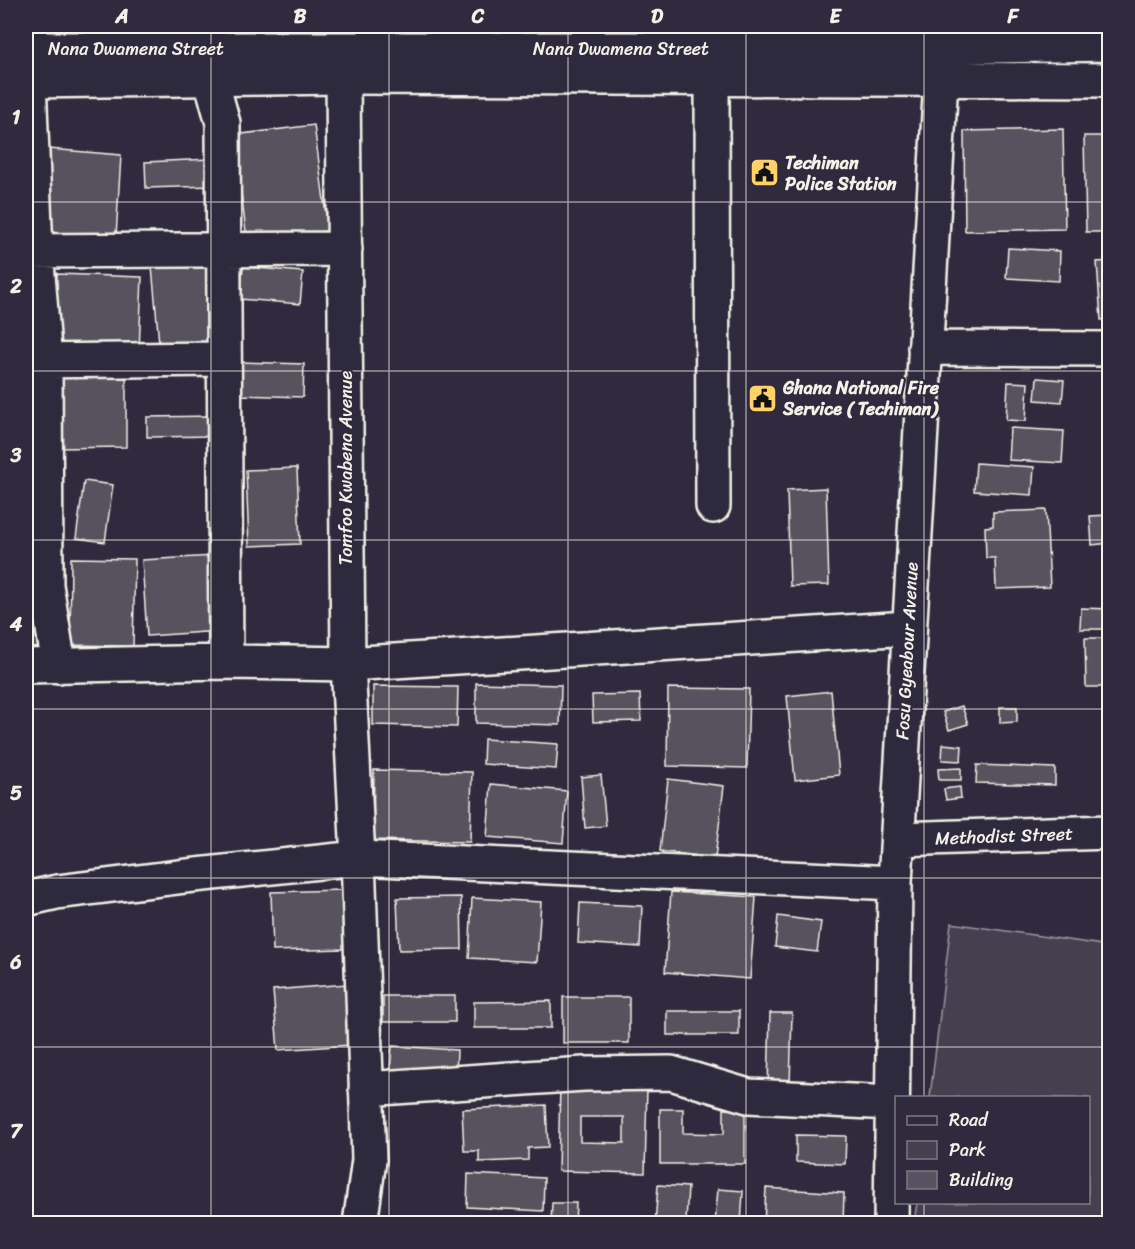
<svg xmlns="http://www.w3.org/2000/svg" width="1135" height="1249" font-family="Sriracha,sans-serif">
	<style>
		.green { fill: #454050; stroke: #9c989c; stroke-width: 1.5 }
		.building { fill: #56525f; stroke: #f4f1e8; stroke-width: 1.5; fill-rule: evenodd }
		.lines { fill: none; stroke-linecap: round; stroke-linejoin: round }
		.minor-casing { stroke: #f4f1e8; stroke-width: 38 }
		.major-casing { stroke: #f4f1e8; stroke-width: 38 }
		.minor { stroke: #2f2a3d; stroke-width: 33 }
		.major { stroke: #2f2a3d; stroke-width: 33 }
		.grid { fill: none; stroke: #f4f1e8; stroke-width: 1.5; stroke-opacity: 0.55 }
		.labels { text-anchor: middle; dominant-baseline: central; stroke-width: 4.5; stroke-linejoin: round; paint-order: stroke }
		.street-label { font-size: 18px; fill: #f4f1e8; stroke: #2f2a3d }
		.poi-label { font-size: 18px; font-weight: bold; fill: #f4f1e8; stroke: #2f2a3d; text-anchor: start }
		.neatline { fill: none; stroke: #f4f1e8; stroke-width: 2 }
		.grid-label { font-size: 20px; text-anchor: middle; font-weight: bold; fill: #f4f1e8 }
	</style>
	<rect width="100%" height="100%" fill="#2f2a3d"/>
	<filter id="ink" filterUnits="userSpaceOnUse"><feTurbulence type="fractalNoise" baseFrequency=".0167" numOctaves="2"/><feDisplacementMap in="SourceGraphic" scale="12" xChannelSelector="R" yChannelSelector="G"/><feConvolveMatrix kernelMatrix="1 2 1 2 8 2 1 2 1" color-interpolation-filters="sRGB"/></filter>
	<g filter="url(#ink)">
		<path class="green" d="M951,923L1109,946V1223H914L917,1203L1088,1202V1098L930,1097Z"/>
		<path class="building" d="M314,125L328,231L247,240L234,135Z
			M1063,129L1065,229L965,231L964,131Z
			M1084,136H1110V232H1086Z
			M49,149L121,155L116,237L44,232Z
			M211,159L213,186L146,188L145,162Z
			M1008,248L1060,251L1059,281L1006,278Z
			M1110,261V319L1101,320L1097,262Z
			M209,262L218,348L160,354L152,267Z
			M243,267L303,272L300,304L240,299Z
			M57,274L142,277L139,351L55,349Z
			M240,362L304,364L303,397L239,395Z
			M126,367V447L57,448V368Z
			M1037,378L1064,380L1062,402L1035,400Z
			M1008,382L1028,383L1026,421L1006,420Z
			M214,416L215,436L147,437V417Z
			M1010,428L1064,431L1062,463L1008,460Z
			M976,463L1034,467L1032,495L974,491Z
			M297,468L300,544L249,546L246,470Z
			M84,481L113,485L105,542L76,538Z
			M826,488L829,585L790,586L787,490Z
			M1046,510L1050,587L996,589L995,558H986L985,527L993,526V512Z
			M1110,515V543L1092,545L1090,516Z
			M215,556L220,631L147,636L142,560Z
			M71,558L135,559L133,646L70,645Z
			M1081,608L1110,609V629H1080Z
			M40,612L43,651L26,652V613Z
			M1085,638H1104L1105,659H1110V687H1086Z
			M476,683L561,685L560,725L476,723Z
			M373,686L458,687L457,727L373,725Z
			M668,688L749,689L747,768L667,766Z
			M831,691L839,775L795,780L787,696Z
			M640,694L641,721L593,722L592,695Z
			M962,706L968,724L949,730L943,712Z
			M1000,707H1017V722L1000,723Z
			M484,739L558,744L556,769L483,764Z
			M943,744L962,746L961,761L942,760Z
			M977,765L1055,768V785L976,783Z
			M961,768V780H939L938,769Z
			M374,770L472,772L470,842L373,840Z
			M601,775L606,826L585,828L581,777Z
			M668,779L724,786L715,858L660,851Z
			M491,784L567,791L563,843L487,837Z
			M960,787L961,798L946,800L944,789Z
			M341,890L344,949L273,951L271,892Z
			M671,892L756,897L750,979L665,972Z
			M461,897L462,949L399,950L397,898Z
			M472,898L541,902L537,962L469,958Z
			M580,903L642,906L640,947L578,943Z
			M778,916L821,922L817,952L775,947Z
			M347,984L351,1045L278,1050L273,990Z
			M383,996H455V1022H383Z
			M563,997H629V1043H563Z
			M551,1001V1028H474V1002Z
			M667,1011H739V1035H667Z
			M770,1013H792L790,1086H768Z
			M392,1046L457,1050L456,1076L390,1072Z
			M560,1086L647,1087L645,1173L558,1171ZM580,1117H624V1143L580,1142Z
			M546,1105L548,1147L528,1148V1160L479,1162V1151H464L462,1109Z
			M660,1109H683V1133L724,1134V1109H745V1164H660Z
			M796,1135L846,1136L845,1164L796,1162Z
			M468,1174L544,1178L543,1211L467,1207Z
			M658,1185L688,1187L686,1221L715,1223L718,1189L743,1191L741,1224H655Z
			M766,1188L844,1193L843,1224H764Z
			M552,1203H576L575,1224H551Z
			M590,1220L639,1222V1224H590Z"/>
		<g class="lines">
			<defs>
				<path id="minor" d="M30,26L31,49
					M138,26V51
					M820,26L821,49
					M375,48V26
					M587,50L588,26
					M343,77L348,664L358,858L369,1160L360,1224
					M712,78L713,506
					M211,79L223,123L226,662
					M29,81L36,251L45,361L46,585L59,666
					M26,251L345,249
					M925,348L1110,349
					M26,361L224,359
					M26,666L226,662L348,664L908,628
					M898,839L1110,832
					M26,899L57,892L186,876L358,858L895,883
					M366,1089L584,1074L671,1073L748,1096L892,1103
					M891,1224L895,883L941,79"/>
				<path id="major" d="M26,49H821L1110,44
					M26,81L343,77L1110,80"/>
			</defs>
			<use href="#minor" class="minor-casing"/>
			<use href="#major" class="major-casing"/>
			<use href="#minor" class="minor"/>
			<use href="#major" class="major"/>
		</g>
	</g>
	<path class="grid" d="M211,26V1224M389,26V1224M568,26V1224M746,26V1224M924,26V1098M26,202H1110M26,371H1110M26,540H1110M26,709H1110M26,878H1110M26,1047H1110M924,1202V1224"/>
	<defs>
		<symbol id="civic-square" viewBox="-11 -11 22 22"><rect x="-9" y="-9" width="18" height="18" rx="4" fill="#ffd166" stroke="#2f2a3d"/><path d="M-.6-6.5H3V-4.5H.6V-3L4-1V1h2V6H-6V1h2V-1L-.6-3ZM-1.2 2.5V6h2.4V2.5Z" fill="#111"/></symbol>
	</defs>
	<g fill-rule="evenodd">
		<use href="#civic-square" x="748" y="156" width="33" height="33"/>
		<use href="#civic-square" x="746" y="382" width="33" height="33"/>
	</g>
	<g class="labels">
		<g class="street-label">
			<text x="136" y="49">Nana Dwamena Street</text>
			<text x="621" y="49">Nana Dwamena Street</text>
			<text transform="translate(346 468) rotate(-90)">Tomfoo Kwabena Avenue</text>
			<text transform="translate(907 651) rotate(-87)">Fosu Gyeabour Avenue</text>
			<text transform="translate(1004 836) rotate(-2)">Methodist Street</text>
		</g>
		<g class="poi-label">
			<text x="785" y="163">Techiman<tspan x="785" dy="21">Police Station</tspan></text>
			<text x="783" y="388">Ghana National Fire<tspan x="783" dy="21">Service ( Techiman)</tspan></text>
		</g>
	</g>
	<rect width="1135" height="1249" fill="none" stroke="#2f2a3d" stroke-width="66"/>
	<rect x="895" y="1096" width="195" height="108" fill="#2f2a3d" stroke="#7e7a81" stroke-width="1.5"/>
	<rect x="907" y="1116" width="30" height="9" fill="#2f2a3d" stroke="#7e7a81" stroke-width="1.5"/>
	<text x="949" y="1126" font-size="18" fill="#f4f1e8">Road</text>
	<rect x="907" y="1141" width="30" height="18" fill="#454050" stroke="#7e7a81" stroke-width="1.5"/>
	<text x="949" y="1156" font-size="18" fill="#f4f1e8">Park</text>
	<rect x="907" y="1171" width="30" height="18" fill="#56525f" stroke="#7e7a81" stroke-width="1.5"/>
	<text x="949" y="1186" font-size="18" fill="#f4f1e8">Building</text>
	<rect x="33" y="33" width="1069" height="1183" class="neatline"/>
	<g class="grid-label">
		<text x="122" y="23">A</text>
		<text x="300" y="23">B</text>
		<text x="478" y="23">C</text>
		<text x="657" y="23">D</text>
		<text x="835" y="23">E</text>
		<text x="1013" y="23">F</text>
		<text x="16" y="124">1</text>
		<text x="16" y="293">2</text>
		<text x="16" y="462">3</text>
		<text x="16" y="631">4</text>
		<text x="16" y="800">5</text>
		<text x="16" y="969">6</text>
		<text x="16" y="1138">7</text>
	</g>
</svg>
